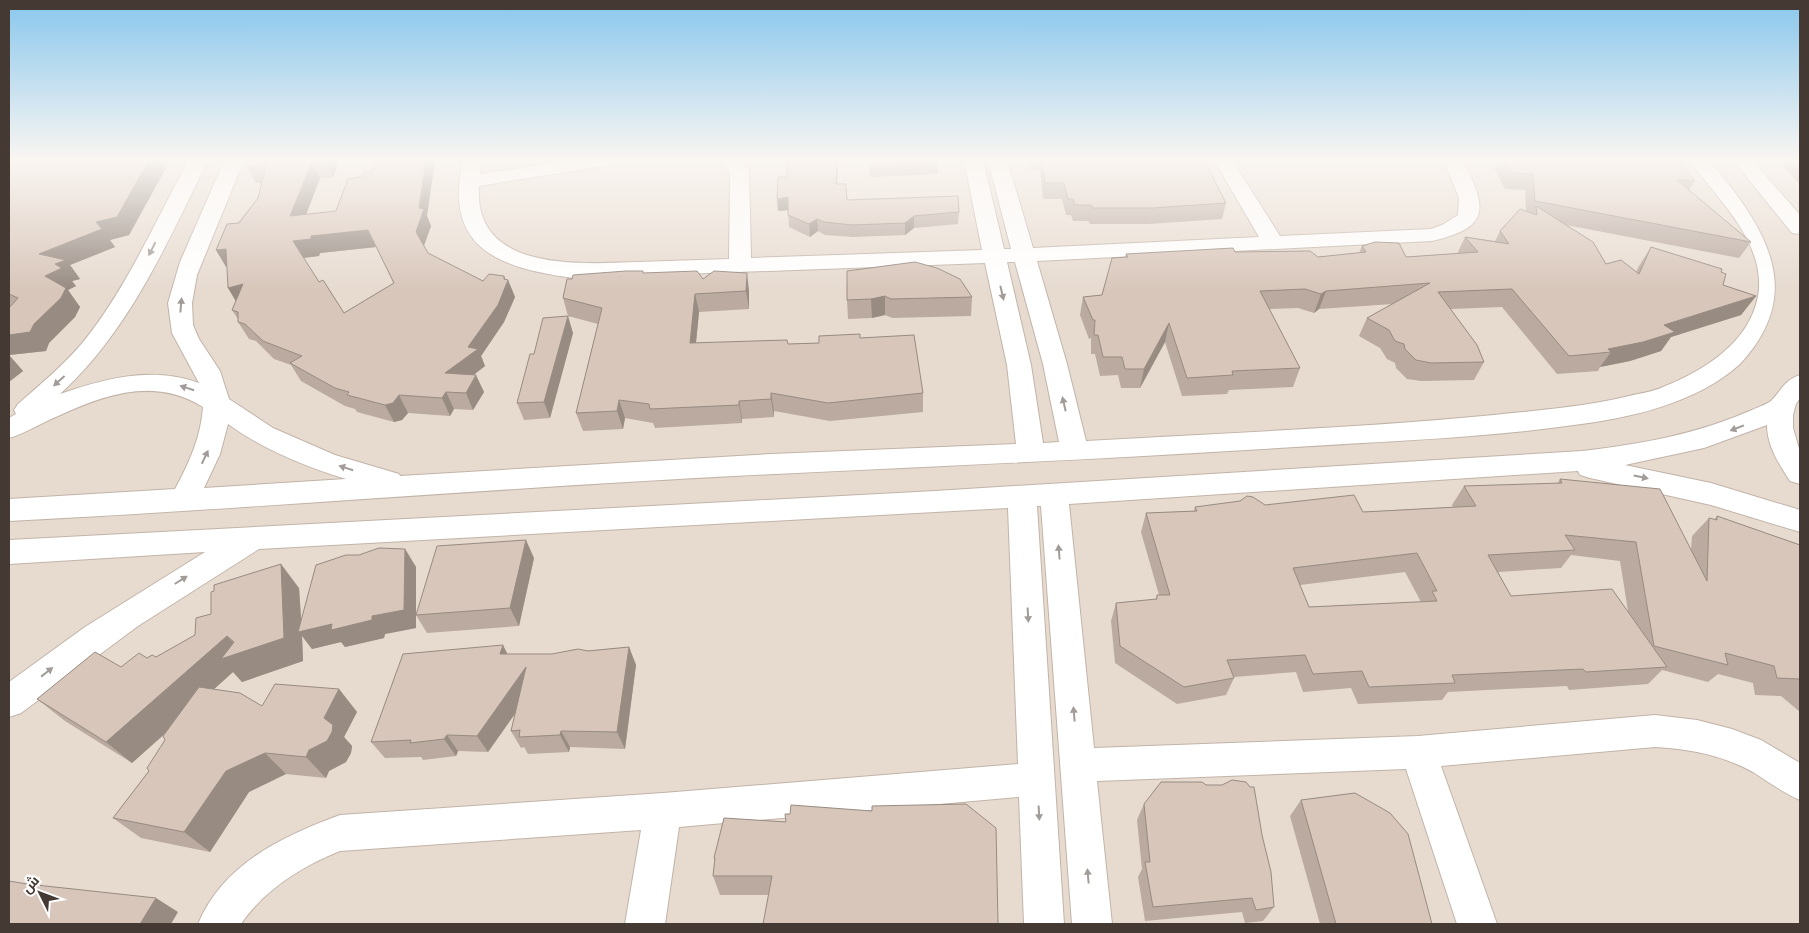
<svg xmlns="http://www.w3.org/2000/svg" width="1809" height="933" font-family="'Public Sans',Cairo,sans-serif">
	<style>
		.residential { fill: #e7dbd0 }
		.lines { fill: none; stroke-linecap: round; stroke-linejoin: round }
		.minor-casing { stroke: #c2b3a8; stroke-width: 2 }
		.minor { fill: #fff; fill-rule: evenodd }
		.wall { fill: #baaaa0; fill-rule: evenodd }
		.shaded-wall { fill: #978b82 }
		.building { fill: #d8c6ba; stroke: #978b82; fill-rule: evenodd }
		.oneway { fill: #a29c99 }
	</style>
	<rect width="100%" height="100%" fill="#f3eae3"/>
	<path class="residential" d="M9,160H1800V924H9Z"/>
	<g class="lines">
		<defs>
			<path id="minor" d="M189,160H208C167,243 130,330 60,394C106,378 152,366 199,383L172,333L168,303L180,262L222,166L226,160H244L197,275L192,303L193,325L199,339L220,371L229,399L273,428L335,455L399,474L400,476L771,454L1016,444L1007,365L985,263L574,278C498,268 443,248 463,160H481L480,174L571,160H613L611,164L604,166L479,186C473,272 579,264 637,262C668,261 698,260 729,259L730,179L729,171L720,160H740L749,170L751,258L982,250L964,160H983L1004,249H1011L988,160H1007L1033,248L1259,237L1214,160H1232L1280,236L1431,229L1442,225L1458,215L1459,198L1444,160H1463C1487,209 1491,227 1432,241L1037,261L1067,364L1086,441C1222,433 1359,428 1494,415C1540,410 1585,407 1629,396C1641,393 1653,392 1663,387C1706,370 1755,339 1759,288C1761,247 1732,214 1708,184C1702,176 1694,168 1690,160H1709C1763,225 1809,290 1740,364C1697,403 1631,418 1574,425C1482,438 1388,441 1295,447C1122,458 949,466 776,474C520,486 265,508 9,521V499L175,489C189,463 201,437 203,407C155,377 106,394 58,416C41,423 26,433 9,438V418L16,414L14,410L18,404C41,384 65,364 84,341C128,286 155,221 189,160ZM1007,262H1015L1043,364L1059,442L1043,443L1031,365ZM228,424C264,450 304,466 346,479L204,488L220,454Z
				M1733,160H1752L1800,215V234L1792,233Z
				M1800,375V398L1796,404L1793,415V428L1800,452V484L1790,481C1779,464 1767,446 1767,425L1704,448L1625,465L1711,483L1800,510V532L1711,505L1590,478L1580,475L1578,471L1069,504L1094,748L1418,736L1655,715L1697,720L1732,729L1761,740L1800,763V800C1783,793 1769,782 1753,772C1722,755 1690,749 1655,747L1441,766L1497,924H1457L1406,769L1097,781L1112,924H1072L1041,506H1037L1064,924H1024L1019,797L679,827L665,924H625L641,830L340,851C302,866 264,890 241,924H198C223,864 283,836 340,815L663,793L1018,764L1008,508L259,549L138,626L21,713L9,717V682L85,627L205,552L9,564V540L935,491L1582,451C1641,444 1698,434 1752,410C1758,407 1768,404 1772,400C1782,389 1785,380 1800,375Z"/>
		</defs>
		<use href="#minor" class="minor-casing"/>
		<use href="#minor" class="minor"/>
	</g>
	<path class="wall" d="M9,160H169L167,166L129,235L110,240L115,247L70,265L80,279L72,281L76,286L68,290L80,307L75,317L49,343L46,351L9,355L23,371L9,382L10,306L9,305Z
		M251,160H340L333,177L320,178L306,215L427,216L431,226L424,246L428,253L483,281L504,276L505,279L508,280L515,297L504,322L481,356L485,366L474,375L484,392L473,410L454,409L450,416L408,413L402,420L394,422L357,412L355,409L345,406L301,381L291,365L274,359L256,341L249,339L238,322V319L232,310L236,301L227,267L216,250L258,198L262,183H256L247,167ZM376,247L394,284L344,313L319,282L304,258L319,256L320,253Z
		M869,160L938,162V174L870,177Z
		M1029,160H1204L1226,203L1222,219L1148,224H1090L1088,221H1073L1071,215H1066L1062,199H1043L1040,170H1031Z
		M1498,160H1678L1695,181L1689,190L1751,242L1739,258L1566,225L1606,264L1636,272L1639,266L1651,247L1721,272L1723,285L1756,296L1741,315L1671,337L1661,351L1630,361L1600,367L1598,371L1557,374L1502,307L1451,309L1484,362L1474,380L1421,381L1407,379L1396,368L1395,363L1387,359L1380,348L1359,336L1367,318L1393,304L1319,309L1314,313L1298,308L1269,309L1300,368L1293,387L1229,390L1227,394L1182,396L1165,342L1140,388H1121L1118,375L1100,376L1095,354H1091V338L1089,339L1080,315L1083,297L1102,295L1125,257L1126,254L1235,252L1318,257L1359,253L1362,246L1406,257L1457,254L1465,237L1495,241L1500,231L1526,211L1525,190L1505,189L1494,168Z
		M1778,160H1800V185Z
		M838,168L837,184L847,200L959,212L958,224L914,228L905,235L853,237L825,235L818,231L810,237L789,227L788,210L778,211L787,177Z
		M847,271L972,297L971,316L892,318L885,315L872,318L848,319L847,300Z
		M644,273L703,279L749,291V309L699,312L696,343L788,344L819,343L860,338L923,393V412L830,421L774,411V417L742,419V423L655,428L653,423L625,418L623,429L583,431L576,413L598,324L568,316L563,298Z
		M573,333L550,418L524,420L517,403L534,354Z
		M1560,479L1691,550L1692,536L1709,518L1714,520L1717,516L1800,545V712L1781,696L1755,695L1753,683L1718,674L1708,682L1662,670L1648,684L1569,690L1567,686L1448,692L1442,700L1358,704L1351,688L1303,692L1296,672L1234,677V678L1226,695L1177,704L1115,663L1111,621L1116,603L1156,599L1157,595H1159L1141,532L1146,513L1194,511L1195,507L1265,505L1363,512L1453,507L1452,505L1464,486L1557,484ZM1571,555L1620,561L1628,611L1511,596L1498,572L1561,568ZM1405,572L1421,602L1309,607L1300,585Z
		M405,549L416,567V628L385,634L384,638L345,647L341,642L312,649L302,636L303,661L242,682L233,672L214,689L262,706L339,689L357,712L344,737L352,746L351,753L346,762L329,771L326,778L286,774L249,792L210,852L141,838L113,818L149,771L165,740V734L132,763L65,721L37,699L147,658L156,657L299,588L301,621L359,555Z
		M534,558L519,626L427,633L416,615Z
		M503,645L507,654H552L629,647L636,665L625,749L570,747L569,752L528,754L524,747L521,748L511,731L515,714L488,752L458,751L456,756L423,760L421,757L385,758L371,742Z
		M1301,800L1432,924H1320L1290,816Z
		M1144,804L1262,835L1274,907L1263,921L1245,923L1242,912L1145,921L1138,877L1142,869L1137,820Z
		M724,818L998,924L768,895H720L713,876L715,862L714,858Z"/>
	<path class="shaded-wall" d="M149,160H169L167,166L129,235L110,240L115,247L70,265L80,279L72,281L76,286L68,290L80,307L75,317L49,343L46,351L9,355L23,371L9,382V335L45,276L39,254Z
		M326,160H340L333,177L325,161Z
		M426,160H435L427,216L431,226L423,248L416,232Z
		M838,160V168L836,196V184Z
		M312,162L320,178L299,233L290,216Z
		M788,197L789,210L778,211L777,199Z
		M914,216V228L905,235V223Z
		M817,219L818,231L810,237L809,224Z
		M368,230L376,247L320,253L319,256L302,258L293,241L311,236Z
		M226,249L236,266L226,267L216,250Z
		M747,273L749,291V309L746,291Z
		M504,276L507,284L508,280L515,297L504,322L481,356L485,366L453,390L445,373L468,347L504,279Z
		M243,284L238,305L228,288Z
		M1326,291L1319,309L1314,313L1321,294Z
		M695,294L699,312L694,362L690,343Z
		M885,296V315L872,318L871,299Z
		M1756,296L1741,315L1671,337L1661,351L1630,361L1600,367L1611,352L1608,349L1664,325Z
		M568,316L573,333L550,418L544,402Z
		M1169,323L1165,342L1140,388L1144,369Z
		M476,375L484,392L473,410L466,393Z
		M446,392L454,409L450,416L442,398Z
		M771,393L774,411V417L771,399Z
		M399,395L408,413L402,420L394,422L385,405Z
		M619,400L625,418L623,429L617,411Z
		M739,401L742,419V423L739,405Z
		M526,540L534,558L519,626L510,608Z
		M405,549L416,567V628L385,634L384,638L345,647L341,642L312,649L302,636L303,661L242,682L233,672L132,763L106,742L227,636L242,652L281,564L299,588L302,631L332,624L372,616Z
		M503,645L512,663L500,654Z
		M629,647L636,665L625,749L617,732Z
		M526,667L535,685L488,752L477,736Z
		M339,689L357,712L344,737L352,746L351,753L346,762L329,771L326,778L306,757L324,718Z
		M561,731L570,747L569,752L560,735Z
		M447,735L458,751L456,756L444,739Z
		M265,753L286,774L249,792L210,852L184,832L226,771Z
		M156,898L178,912L171,924H140Z"/>
	<path class="building" d="M9,160H149L117,217L96,222L102,229L39,254L66,260L55,264L62,268L45,276L66,288L61,298L34,324L30,332L9,335V308L18,298L9,294Z
		M251,160H326L325,161L312,162L290,216L336,211L348,179L360,177L364,172H372L375,160H426L419,208L424,209L416,232L428,253L483,281L489,274L504,276V279L508,280L498,305L468,347L478,349L445,373L476,375L466,393L446,392L442,398L399,395L393,403L385,405L347,395L349,392L335,388L290,363L302,356L263,341L245,324L238,322V312L232,310L243,284L228,288L226,249L216,250L227,224L239,223L258,198L266,165L247,167ZM368,230L394,283L344,313L323,280L319,282L293,241L311,239V236Z
		M787,160H837L836,184H846L847,200L958,196L959,212L914,216L905,223L852,225L824,222L817,219L809,224L788,215V197L777,199L778,177H787Z
		M869,160H938V162L869,165Z
		M1042,160H1204L1226,203L1152,208H1093L1091,205H1075L1073,199H1068L1064,183H1045Z
		M1506,160H1678L1695,181L1677,180L1751,242L1535,201L1533,174L1512,173Z
		M1536,206L1593,242L1606,264L1621,260L1639,274L1651,247L1722,269L1721,272L1726,274L1723,285L1756,296L1664,325L1675,332L1643,342L1608,349L1611,352L1569,356L1512,289L1438,292L1477,345L1484,362L1431,363L1416,360L1405,349L1404,344L1395,341L1389,330L1367,318L1430,283L1326,291L1321,294L1305,289L1260,291L1300,368L1232,371L1233,375L1187,378L1169,323L1144,369H1125L1122,357H1103L1098,335H1094L1095,320H1093L1083,297L1102,295L1112,258L1128,257L1126,254L1233,248L1235,252L1310,251L1318,257L1366,252L1362,246L1375,242L1399,243L1406,257L1478,252L1465,237L1509,244L1500,231L1520,209L1537,215Z
		M915,262L937,268L960,279L972,297L891,299L885,296L871,299L847,300V271Z
		M626,271H643V273L697,271L703,279L714,271L747,273L746,291L695,294L690,343L787,340L788,344L819,343V336L860,334V338L914,335L923,393L828,403L771,393V399L739,401V405L650,409L649,404L619,400L617,411L576,413L602,308L563,298L567,279H572L573,275Z
		M568,316L544,402L517,403L530,354H534L543,318Z
		M1560,479L1660,489L1707,581L1709,518L1717,520V516L1800,545V679L1777,678L1774,666L1725,653L1728,665L1654,646L1636,542L1565,535L1575,550L1488,555L1511,596L1612,589L1667,667L1586,672L1583,669L1452,675L1455,683L1369,687L1362,671L1313,674L1305,655L1227,660L1234,678L1184,687L1120,646L1116,603L1157,599V595H1170L1146,513L1197,511L1195,507L1240,501L1247,496L1253,497L1265,505L1354,495L1363,512L1476,506L1464,486L1562,483ZM1417,553L1437,591H1432L1437,601L1309,607L1293,568Z
		M526,540L510,608L416,615L437,546Z
		M379,548L405,549L404,610L372,616V620L331,630L332,624L298,632L316,565L346,555H359Z
		M281,564L284,638L221,659L234,642L227,636L106,742L37,699L95,652L121,667L139,653L147,658L152,655L156,657L195,635L196,618L211,614V592L214,591V585Z
		M503,645L500,654H552L578,649L588,651L629,647L617,732L561,731L560,735L519,737L520,730L511,731L526,667L477,736L447,735L444,739L410,743L411,740L371,742L403,654Z
		M275,684L339,689L324,718L333,725L332,732L327,741L309,750L306,757L265,753L226,771L184,832L113,818L149,771L147,768L165,740L163,736L199,687L240,693L262,706Z
		M1232,780L1246,782L1250,787H1254L1262,835L1271,872L1274,907L1256,910L1252,898L1153,907L1145,862H1150L1144,804L1161,782H1202L1206,785H1222Z
		M1355,793L1390,813L1408,834L1432,924H1336L1301,800Z
		M966,804L996,828L998,924H763L772,876H713L715,858H714L724,818L786,822L785,814H790L791,805L872,811V806Z
		M9,881L27,884L156,898L140,924H9Z"/>
	<defs><path id="oneway-solid" d="M-6-.8H1V-3.2L6.5 0L1 3.2V.8H-6Z" transform="scale(1.25)"/></defs>
	<g class="oneway">
		<use href="#oneway-solid" transform="translate(152 249) rotate(117)"/>
		<use href="#oneway-solid" transform="translate(1002 293) rotate(77)"/>
		<use href="#oneway-solid" transform="translate(181 305) rotate(-85)"/>
		<use href="#oneway-solid" transform="translate(59 381) rotate(138)"/>
		<use href="#oneway-solid" transform="translate(187 388) rotate(-162)"/>
		<use href="#oneway-solid" transform="translate(1064 404) rotate(-103)"/>
		<use href="#oneway-solid" transform="translate(1737 428) rotate(159)"/>
		<use href="#oneway-solid" transform="translate(205 457) rotate(-65)"/>
		<use href="#oneway-solid" transform="translate(346 468) rotate(-162)"/>
		<use href="#oneway-solid" transform="translate(1641 477) rotate(12)"/>
		<use href="#oneway-solid" transform="translate(1059 552) rotate(-95)"/>
		<use href="#oneway-solid" transform="translate(181 580) rotate(-32)"/>
		<use href="#oneway-solid" transform="translate(1028 615) rotate(87)"/>
		<use href="#oneway-solid" transform="translate(47 672) rotate(-38)"/>
		<use href="#oneway-solid" transform="translate(1074 714) rotate(-95)"/>
		<use href="#oneway-solid" transform="translate(1039 813) rotate(87)"/>
		<use href="#oneway-solid" transform="translate(1088 876) rotate(-95)"/>
	</g>
	<linearGradient id="sky" x2="0" y2="1"><stop stop-color="#89c7ed"/><stop offset="0.55" stop-color="#faf6f2"/><stop offset="1" stop-color="#faf6f2" stop-opacity="0"/></linearGradient>
	<rect width="1809" height="290" fill="url(#sky)"/>
	<rect width="1809" height="933" fill="none" stroke="#453a33" stroke-width="20"/>
	<g transform="translate(40 893) rotate(312)" stroke="#ffffff" stroke-width="4" paint-order="stroke">
	<path d="M0-4L9 19L0 12L-9 19Z" fill="#453a33"/>
	<text y="-8" font-size="14" font-weight="bold" text-anchor="middle" fill="#453a33">ش</text>
	</g>
</svg>
